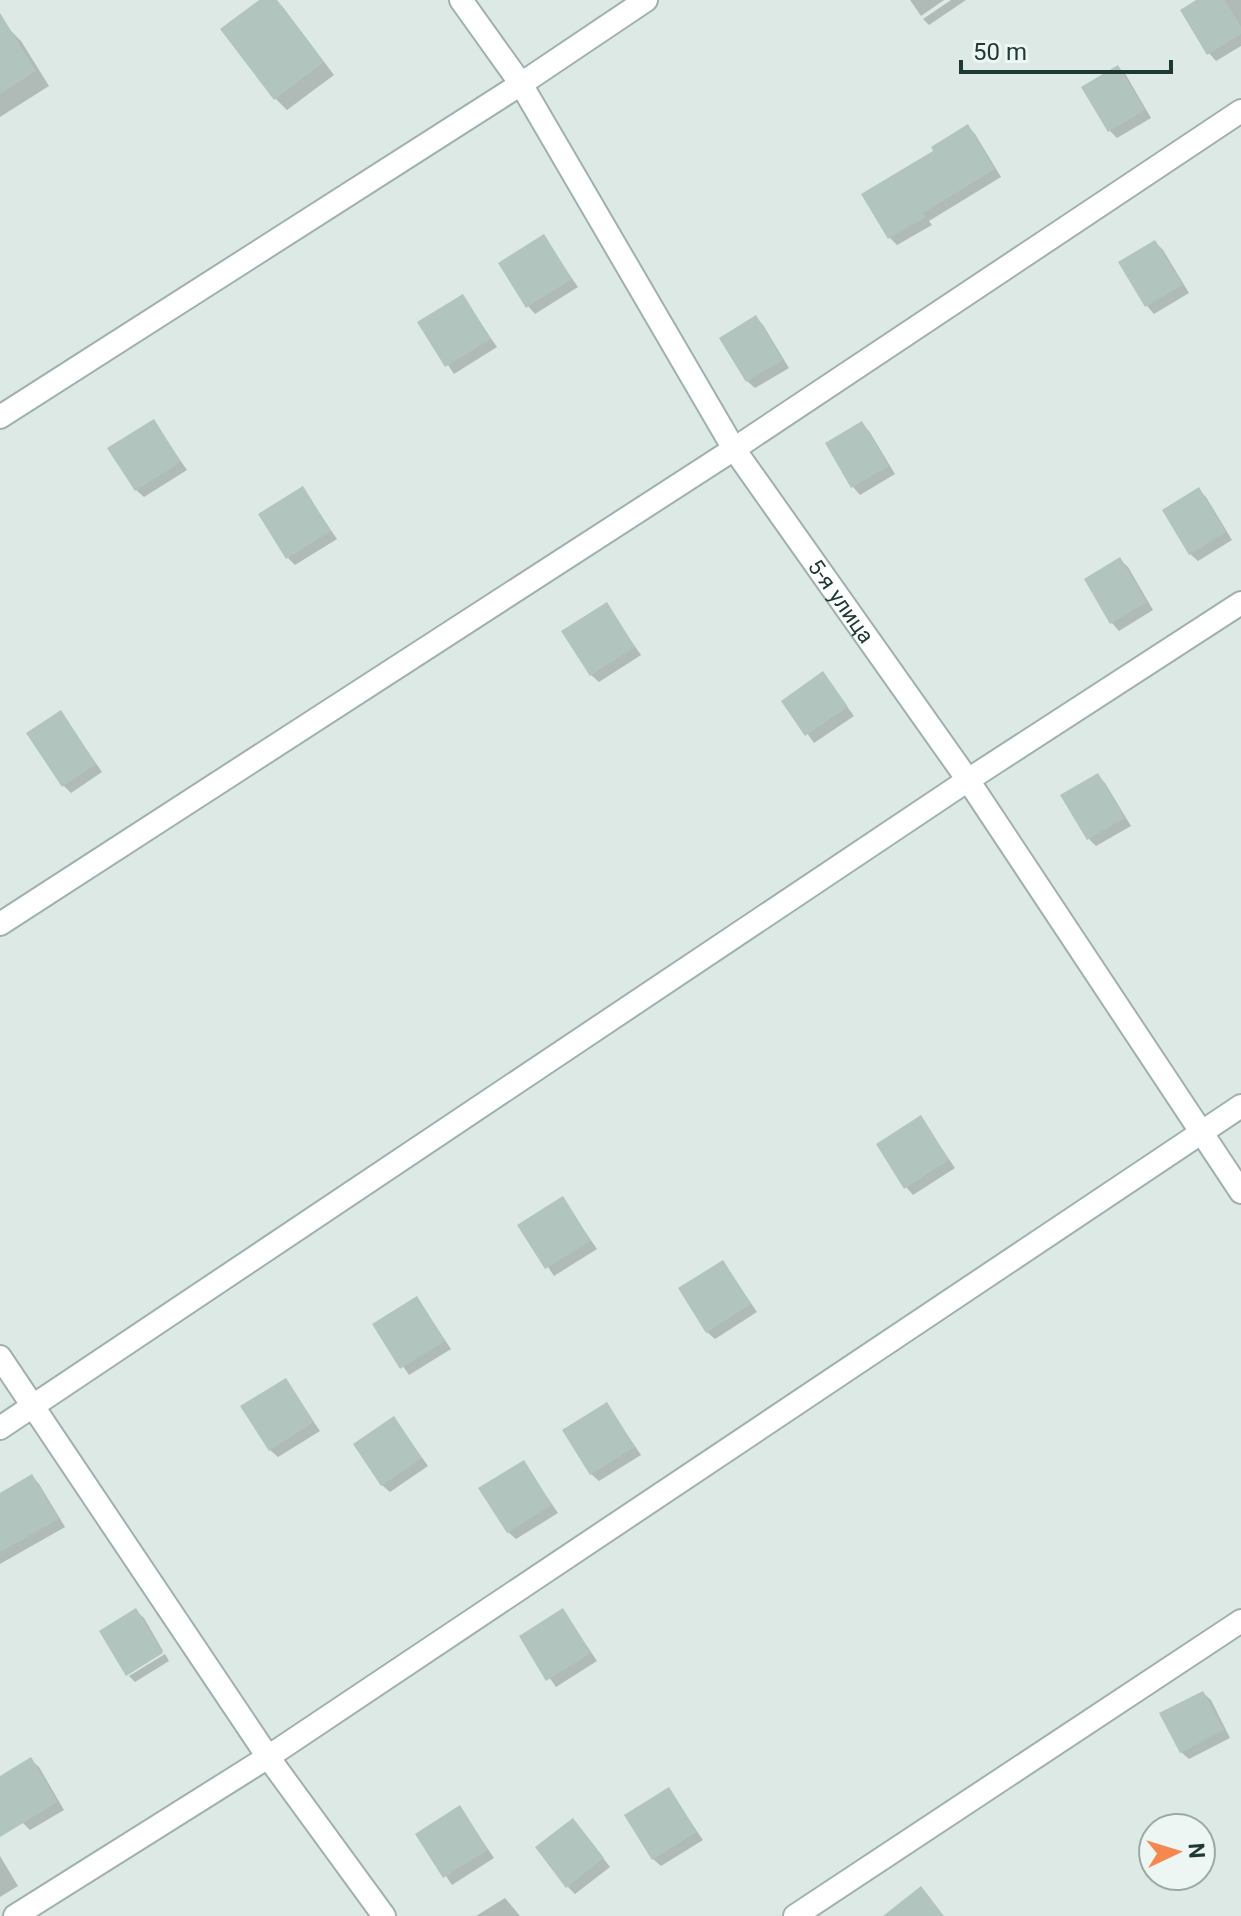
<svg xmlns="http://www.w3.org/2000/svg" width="1241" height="1916" font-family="Roboto,sans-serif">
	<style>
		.shadow { fill: #0003 }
		.building { fill: #b2c4be }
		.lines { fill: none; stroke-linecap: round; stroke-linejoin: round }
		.street-casing { stroke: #a0b1ac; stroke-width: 26 }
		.street { stroke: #fff; stroke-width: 22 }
		.labels { text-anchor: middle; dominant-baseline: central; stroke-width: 6; stroke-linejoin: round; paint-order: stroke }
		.street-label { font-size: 22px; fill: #1e3934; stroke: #edf6f2 }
	</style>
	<rect width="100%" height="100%" fill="#dde9e5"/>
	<path class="shadow" d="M262,0H276L282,6L334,75L287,110L275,98Z
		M910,0H944L921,16Z
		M951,0H966L929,25L923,19Z
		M1200,0H1241V46L1216,61L1209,53Z
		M7,27L21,41L49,86L0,117V32Z
		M1118,67L1126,75L1151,118L1117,138L1110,131Z
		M968,127L975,134L1001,177L929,221L932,225L897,245L890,238L936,152Z
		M543,237L578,287L535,314L528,306Z
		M1155,242L1163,250L1189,293L1154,314L1147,306L1121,263Z
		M462,296L497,347L454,374L420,323Z
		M756,317L763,325L789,368L755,388L747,381Z
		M153,421L187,470L144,497L136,490Z
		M861,424L869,431L895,474L860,495L853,487L827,444Z
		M303,489L337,539L295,565L288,558Z
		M1199,490L1206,497L1232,540L1198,561L1190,554Z
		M1120,560L1128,567L1153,610L1119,631L1112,623L1086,580Z
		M606,605L641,655L599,682L591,675Z
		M823,674L854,716L814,743L784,701Z
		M61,713L102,772L71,793L63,785Z
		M1097,775L1105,783L1131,826L1096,846L1089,839Z
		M921,1118L955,1168L913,1195L906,1187Z
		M562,1199L597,1249L554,1276L520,1225Z
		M723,1262L757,1312L715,1339L707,1332Z
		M417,1298L451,1349L409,1375L375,1325Z
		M285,1380L320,1431L278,1457L270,1450Z
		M606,1404L641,1455L599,1481L591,1474Z
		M394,1419L428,1466L390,1492L382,1485Z
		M523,1462L558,1513L516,1539L508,1532Z
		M32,1476L39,1484L65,1527L0,1564V1495Z
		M563,1610L597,1661L556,1687L521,1637Z
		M136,1611L144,1618L163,1651L127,1673Z
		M165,1654L169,1661L135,1682L129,1676Z
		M1203,1693L1211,1700L1230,1738L1189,1759L1181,1752Z
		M31,1760L39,1767L64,1810L30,1830L23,1823L0,1785V1778Z
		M668,1789L703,1840L661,1866L653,1859Z
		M460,1808L494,1858L452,1885L418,1834Z
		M580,1828L610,1867L575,1894L568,1887Z
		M0,1856L18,1886L0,1897Z
		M505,1898L520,1916H476Z"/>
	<path class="building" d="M259,0H277L324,62L274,100L220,29Z
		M1196,0H1225L1241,27V34L1207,55L1180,10Z
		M0,13L36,71L0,94Z
		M1118,65L1145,110L1108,132L1081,87Z
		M968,124L995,169L923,213L926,217L888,239L861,194L933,151L931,147Z
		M544,234L572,279L526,308L498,263Z
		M1155,240L1183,285L1145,307L1118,262Z
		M463,294L491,339L445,367L417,322Z
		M756,315L783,360L746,382L719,338Z
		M154,419L181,462L135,491L107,448Z
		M862,421L889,466L851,488L825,443Z
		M303,486L331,531L286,559L258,514Z
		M1199,487L1226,532L1189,555L1162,510Z
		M1120,557L1147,602L1110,624L1084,579Z
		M607,602L635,647L590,676L561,631Z
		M823,671L848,707L805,736L781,701Z
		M61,710L96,764L62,787L26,733Z
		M1098,773L1125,818L1087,840L1060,795Z
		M921,1115L949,1160L904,1189L876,1144Z
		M563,1196L591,1241L545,1269L517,1225Z
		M723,1260L751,1304L706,1333L678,1288Z
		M417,1296L445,1341L400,1369L372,1324Z
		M286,1378L314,1422L269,1451L240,1406Z
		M607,1402L635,1447L590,1475L562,1430Z
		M394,1416L422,1458L381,1486L353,1444Z
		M524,1460L552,1505L507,1533L478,1488Z
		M32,1474L59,1519L0,1552V1493Z
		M136,1608L163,1653L126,1676L99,1631Z
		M563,1608L591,1653L546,1681L519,1636Z
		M1203,1691L1224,1730L1180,1753L1159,1713Z
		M31,1757L58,1802L0,1837V1776Z
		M669,1787L697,1832L652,1860L624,1815Z
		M460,1805L488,1850L443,1878L415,1834Z
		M573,1818L604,1858L566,1888L535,1847Z
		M921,1886L944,1916H883Z"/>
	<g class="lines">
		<defs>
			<g id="street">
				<path id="s1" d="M461,0L521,84L734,449L968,780L1241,1192"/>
				<path d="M0,417L521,84L646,0"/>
				<path d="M0,924L734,449L1241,111"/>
				<path d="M0,1357L268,1757L384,1916"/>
				<path d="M0,1428L968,780L1241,603"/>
				<path d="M15,1916L268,1757L1241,1106"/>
				<path d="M795,1916L1241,1621"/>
			</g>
		</defs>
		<use href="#street" class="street-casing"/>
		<use href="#street" class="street"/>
	</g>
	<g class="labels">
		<g class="street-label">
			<text stroke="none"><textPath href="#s1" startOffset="712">5-я улица</textPath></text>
		</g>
	</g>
	<g transform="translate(1177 1852) rotate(86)"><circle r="38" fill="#edf6f2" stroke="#9aaaa6" stroke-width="2"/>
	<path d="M0-6L14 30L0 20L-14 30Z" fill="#f5874f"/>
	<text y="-12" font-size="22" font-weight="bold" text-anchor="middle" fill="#1e3934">N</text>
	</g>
	<path d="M961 60v12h210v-12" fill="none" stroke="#1e3934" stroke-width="4"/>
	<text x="973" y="60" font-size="24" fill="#1e3934" stroke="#edf6f2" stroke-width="6" paint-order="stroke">50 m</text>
</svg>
